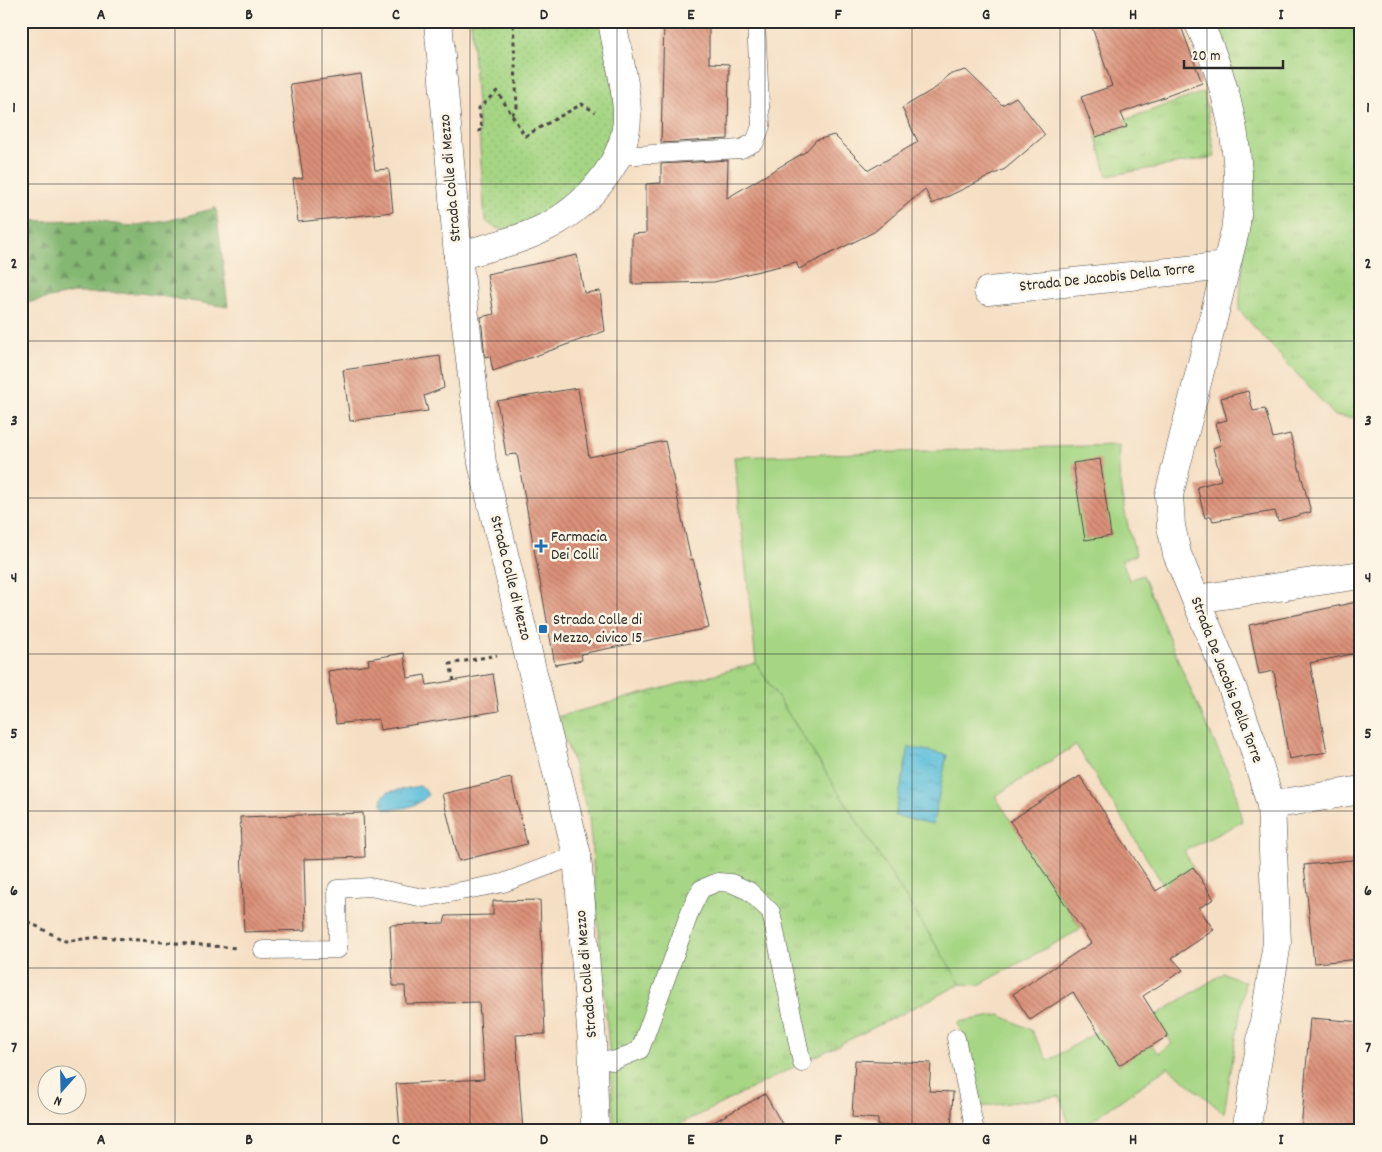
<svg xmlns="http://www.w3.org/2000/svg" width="1382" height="1152" font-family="Dekko,sans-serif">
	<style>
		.grass { fill: url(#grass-tufts); stroke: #688058 }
		.forest { fill: url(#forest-firs); stroke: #58714e }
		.park { fill: url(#park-dots); stroke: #688058 }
		.garden { fill: #a6d684; stroke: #688058 }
		.water { fill: url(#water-ripples); stroke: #447583 }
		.building { fill: url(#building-back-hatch) }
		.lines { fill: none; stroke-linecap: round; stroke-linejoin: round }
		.lane-casing { stroke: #494642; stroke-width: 19 }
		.street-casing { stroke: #494642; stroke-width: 29 }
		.secondary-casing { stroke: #494642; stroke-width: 29 }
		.path { stroke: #494642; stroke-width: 3; stroke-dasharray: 4 4; stroke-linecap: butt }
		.lane { stroke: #fff; stroke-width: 18 }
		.street { stroke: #fff; stroke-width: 28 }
		.secondary { stroke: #fff; stroke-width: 28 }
		.grid { fill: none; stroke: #2b2b2b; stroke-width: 1; stroke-opacity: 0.55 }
		.poi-dot { fill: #1f6fb2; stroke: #fcf5e5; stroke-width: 2 }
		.labels { text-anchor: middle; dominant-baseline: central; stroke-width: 5; stroke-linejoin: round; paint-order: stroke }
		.street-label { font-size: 16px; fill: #2b2b2b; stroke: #fcf5e5 }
		.poi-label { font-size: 16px; fill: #2b2b2b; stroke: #fcf5e5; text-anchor: start }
		.neatline { fill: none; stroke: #2b2b2b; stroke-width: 2 }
		.grid-label { font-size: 16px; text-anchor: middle; font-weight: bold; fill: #2b2b2b }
	</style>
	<defs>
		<pattern id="grass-tufts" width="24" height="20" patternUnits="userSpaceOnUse" patternTransform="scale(1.25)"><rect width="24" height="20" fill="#a6d684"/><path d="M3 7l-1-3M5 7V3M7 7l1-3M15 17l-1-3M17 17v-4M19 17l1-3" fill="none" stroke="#8fb872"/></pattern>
		<pattern id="forest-firs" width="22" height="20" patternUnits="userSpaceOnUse" patternTransform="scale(1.25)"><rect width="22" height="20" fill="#84b772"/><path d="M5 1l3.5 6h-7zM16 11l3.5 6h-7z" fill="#6c955e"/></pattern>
		<pattern id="park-dots" width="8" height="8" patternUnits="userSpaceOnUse" patternTransform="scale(1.25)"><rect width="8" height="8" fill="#a6d684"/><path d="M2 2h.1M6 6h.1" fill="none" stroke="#8fb872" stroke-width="1.8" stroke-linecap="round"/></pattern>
		<pattern id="water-ripples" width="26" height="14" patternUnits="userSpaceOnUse" patternTransform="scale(1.25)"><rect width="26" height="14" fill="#5dbfdb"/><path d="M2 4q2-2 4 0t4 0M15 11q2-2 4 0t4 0" fill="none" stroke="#4d9bb2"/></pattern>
		<pattern id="building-back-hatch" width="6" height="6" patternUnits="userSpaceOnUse" patternTransform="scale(1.25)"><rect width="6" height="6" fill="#dc9179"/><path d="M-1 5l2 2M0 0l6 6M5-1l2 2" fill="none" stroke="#b37763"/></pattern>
	</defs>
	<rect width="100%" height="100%" fill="#fcf5e5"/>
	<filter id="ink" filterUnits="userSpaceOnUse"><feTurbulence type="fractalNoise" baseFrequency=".02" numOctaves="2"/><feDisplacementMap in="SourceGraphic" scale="10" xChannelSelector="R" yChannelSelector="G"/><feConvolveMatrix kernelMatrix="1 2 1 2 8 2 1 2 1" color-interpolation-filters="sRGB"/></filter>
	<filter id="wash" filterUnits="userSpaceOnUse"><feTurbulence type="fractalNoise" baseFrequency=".0096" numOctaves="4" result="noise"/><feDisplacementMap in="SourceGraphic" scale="20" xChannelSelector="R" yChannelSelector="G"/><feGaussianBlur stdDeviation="1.12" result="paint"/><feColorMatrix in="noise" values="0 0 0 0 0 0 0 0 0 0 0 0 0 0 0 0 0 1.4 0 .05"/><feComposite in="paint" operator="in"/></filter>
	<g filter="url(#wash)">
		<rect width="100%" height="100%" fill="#f5dfc4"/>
		<path class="grass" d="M1213,21H1361V418L1335,416L1239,310L1251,168L1245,124Z
			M1204,92L1215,157L1107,176L1096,137L1127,127L1124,120Z
			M756,663L961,984L666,1131H614L610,1061L589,817L572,759L557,717Z"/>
		<path class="forest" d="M216,208L228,307L141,293H73L21,304V221L87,220L129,226L167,221Z"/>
		<path class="park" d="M471,21H602C606,45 622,116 615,135C604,163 514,261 485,219Z"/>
		<path class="garden" d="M1119,445C1117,484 1125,518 1136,555L1122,560L1129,580L1143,575L1188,684L1234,785L1242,822L1184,851L1193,867L1164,886L1076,745L995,796L1081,929L979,985L961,984L756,663L734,457Z
			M1224,973L1245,982L1224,1113L1168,1067L1077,1131H1071L1060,1096L979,1107L958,1022L1000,1015L1031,1030L1048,1061L1098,1031L1119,1065L1152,1045L1158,1053L1172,1044L1155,1016Z"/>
		<path class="water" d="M909,747L947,755L933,824L895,816Z
			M419,786L424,788L428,795C417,807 402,810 386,809L382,804L383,796L388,792Z"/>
		<g id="blocks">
			<path class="building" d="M664,21H709V63L729,64L728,139L661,143Z
				M1090,21H1179L1202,83L1121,113L1127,127L1096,137L1081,97L1112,86Z
				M966,70L1002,105L1016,97L1045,135L1005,169L932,204L925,189L874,232L799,269L796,262L714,282L632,284V234L646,233V184L661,183V164L728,160L727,198L805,152L816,140L834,135L869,170L918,142L902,108L937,87L948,75Z
				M361,74L375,170L389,169L393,212L298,222L293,179L303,178L290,84Z
				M577,255L584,293L600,291L605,331L493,371L490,356L485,357L481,317L494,314L487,274Z
				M440,356L444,388L424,396L428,411L350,421L343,370Z
				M578,388L589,457L665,441L691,560L693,559L709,628L581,654L582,660L555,665L517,454L506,455L497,401Z
				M1248,391L1253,411L1265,409L1273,438L1290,434L1311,512L1278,521L1275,511L1213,521L1211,516L1205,518L1197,487L1221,480L1213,448L1221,445L1215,423L1227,420L1221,398Z
				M1100,459L1111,536L1085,540L1073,463Z
				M1361,601V652L1310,663L1327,752L1289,759L1274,671L1259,674L1249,625Z
				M404,653L408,678L425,675L427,685L493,674L499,711L380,730L378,719L336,724L328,671L369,665L368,659Z
				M1080,776L1156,891L1193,867L1214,899L1199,908L1214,930L1172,958L1183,970L1143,996L1168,1036L1119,1065L1073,992L1030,1020L1013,994L1091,943L1010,821Z
				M511,778L527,844L459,861L442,794Z
				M363,813L365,857L304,859L306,930L244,932L240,817Z
				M1361,859V959L1314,963L1304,865Z
				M540,900L545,1034L516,1035L523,1131H400L396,1084L484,1079L479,1002L406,1004L405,986H393L390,925L444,923L446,916L493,915V901Z
				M1310,1018L1361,1022V1131H1301Z
				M855,1060L931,1063L929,1091L953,1092L951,1131H888V1126L878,1125V1119L852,1117Z
				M765,1094L786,1131H697Z"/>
		</g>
	</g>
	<g filter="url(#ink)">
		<use href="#blocks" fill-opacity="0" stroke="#494642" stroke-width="1"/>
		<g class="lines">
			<defs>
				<path id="lane" d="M618,156L741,149L755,142L761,126L756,21
					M263,950L338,949L337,889L370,887L424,898L503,883L577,855
					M956,1038L975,1131
					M593,1058L613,1061L640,1050L691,909L701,889L718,882L731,883L749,891L771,912L802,1063"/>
				<path id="street" d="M1198,21C1228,84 1246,161 1235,231L1169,495L1171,526L1177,554L1232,687L1253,745L1271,805L1277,943L1246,1131
					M458,256C485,248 516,242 542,229C583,210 627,163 627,116C627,88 617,50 612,21
					M988,291L1226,266
					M1196,599L1361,575
					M1271,805L1361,790"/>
				<path id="secondary" d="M438,21L458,256L482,463L577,855L592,1041L595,1131"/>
			</defs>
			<use href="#lane" class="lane-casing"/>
			<use href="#street" class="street-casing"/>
			<use href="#secondary" class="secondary-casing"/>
			<path class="path" d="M512,115L517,107L513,21
				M478,131L482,130L479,108L497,91L525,136L582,104L595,112
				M454,681L450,664L497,655
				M21,918L65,941L101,937L238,948"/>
			<use href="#lane" class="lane"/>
			<use href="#street" class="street"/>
			<use href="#secondary" class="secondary"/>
		</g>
	</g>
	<path class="grid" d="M175,21V1131M322,21V1131M470,21V1131M617,21V1131M765,21V1131M912,21V1131M1060,21V1131M1207,21V1131M21,184H1361M21,341H1361M21,498H1361M21,654H1361M21,811H1361M21,968H1361"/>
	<g class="poi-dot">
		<path d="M538.5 538.5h5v5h5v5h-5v5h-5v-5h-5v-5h5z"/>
		<rect x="538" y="624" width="10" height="10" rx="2.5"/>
	</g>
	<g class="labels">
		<g class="street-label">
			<text transform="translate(451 178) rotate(-95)">Strada Colle di Mezzo</text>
			<text transform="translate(1107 278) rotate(-6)">Strada De Jacobis Della Torre</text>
			<text transform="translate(510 578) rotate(76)">Strada Colle di Mezzo</text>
			<text transform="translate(1226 680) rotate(69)">Strada De Jacobis Della Torre</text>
			<text transform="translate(587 974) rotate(-95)">Strada Colle di Mezzo</text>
		</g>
		<g class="poi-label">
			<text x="551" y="537">Farmacia<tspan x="551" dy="18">Dei Colli</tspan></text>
			<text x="553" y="620">Strada Colle di<tspan x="553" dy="18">Mezzo, civico 15</tspan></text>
		</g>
	</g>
	<rect width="1382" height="1152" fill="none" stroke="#fcf5e5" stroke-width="55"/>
	<g transform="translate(62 1090) rotate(200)"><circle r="24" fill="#fcf5e5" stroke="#a8a49b"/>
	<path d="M0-4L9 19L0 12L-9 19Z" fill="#1f6fb2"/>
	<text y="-8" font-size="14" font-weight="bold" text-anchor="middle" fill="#2b2b2b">N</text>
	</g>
	<path d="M1184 60v8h99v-8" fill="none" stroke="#2b2b2b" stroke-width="2.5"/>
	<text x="1192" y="60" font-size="15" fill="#2b2b2b" stroke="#fcf5e5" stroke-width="4" paint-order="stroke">20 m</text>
	<rect x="28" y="28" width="1326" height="1096" class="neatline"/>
	<g class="grid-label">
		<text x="101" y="19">A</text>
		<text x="249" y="19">B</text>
		<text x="396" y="19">C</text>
		<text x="544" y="19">D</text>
		<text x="691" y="19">E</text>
		<text x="838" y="19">F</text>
		<text x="986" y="19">G</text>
		<text x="1133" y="19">H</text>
		<text x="1281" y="19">I</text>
		<text x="14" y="112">1</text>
		<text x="1368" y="112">1</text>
		<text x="14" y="268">2</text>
		<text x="1368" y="268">2</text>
		<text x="14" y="425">3</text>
		<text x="1368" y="425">3</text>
		<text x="14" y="582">4</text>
		<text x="1368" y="582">4</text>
		<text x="14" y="738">5</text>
		<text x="1368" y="738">5</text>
		<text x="14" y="895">6</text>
		<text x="1368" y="895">6</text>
		<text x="14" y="1052">7</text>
		<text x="1368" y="1052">7</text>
		<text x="101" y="1144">A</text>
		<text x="249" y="1144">B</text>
		<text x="396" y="1144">C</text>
		<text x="544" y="1144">D</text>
		<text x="691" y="1144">E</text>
		<text x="838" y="1144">F</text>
		<text x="986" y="1144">G</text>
		<text x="1133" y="1144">H</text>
		<text x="1281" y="1144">I</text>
	</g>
</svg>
